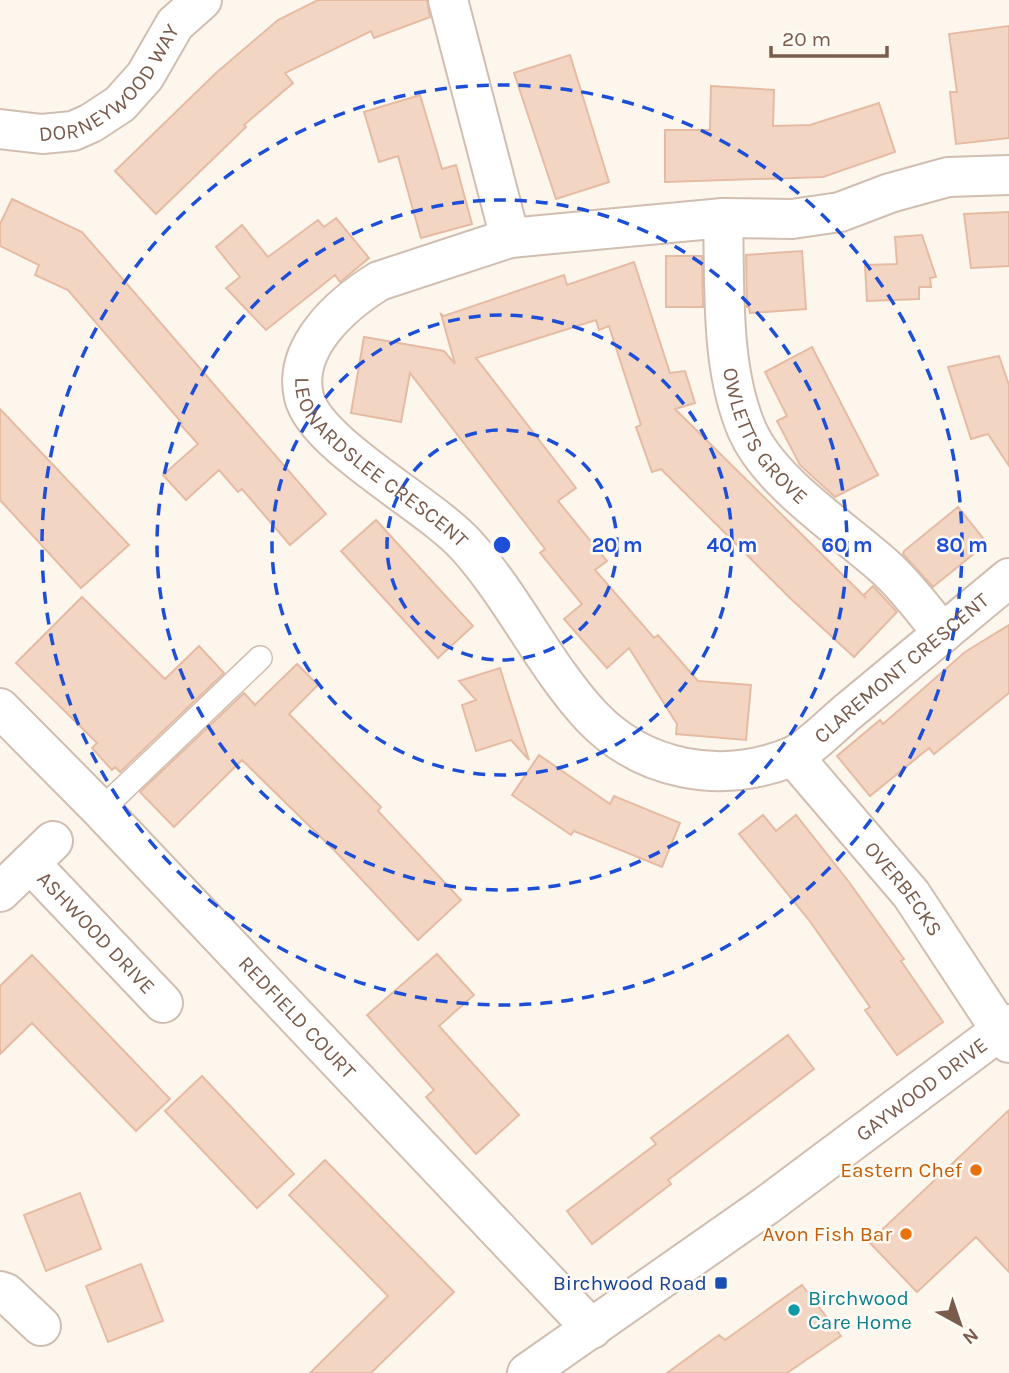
<svg xmlns="http://www.w3.org/2000/svg" width="1009" height="1373" font-family="Karla,sans-serif">
	<style>
		.building { fill: #f3d5c3; stroke: #e6bba3; stroke-width: 2 }
		.lines { fill: none; stroke-linecap: round; stroke-linejoin: round }
		.service-casing { stroke: #d1beb0; stroke-width: 26 }
		.minor-casing { stroke: #d1beb0; stroke-width: 42 }
		.service { stroke: #fff; stroke-width: 23 }
		.minor { stroke: #fff; stroke-width: 38 }
		.ring { fill: none; stroke: #1d4ed8; stroke-width: 3.5; stroke-dasharray: 12 9 }
		.food-dot { fill: #e8710a; stroke: #fffaf3; stroke-width: 2.5 }
		.transit-dot { fill: #1a4fb4; stroke: #fffaf3; stroke-width: 2.5 }
		.culture-dot { fill: #0f9aa8; stroke: #fffaf3; stroke-width: 2.5 }
		.labels { text-anchor: middle; dominant-baseline: central; stroke-width: 5; stroke-linejoin: round; paint-order: stroke }
		.street-label { font-size: 21px; fill: #7a5c4d; stroke: #fffaf3 }
		.food-label { font-size: 21px; fill: #c56008; stroke: #fffaf3; text-anchor: end }
		.transit-label { font-size: 21px; fill: #164399; stroke: #fffaf3; text-anchor: end }
		.culture-label { font-size: 21px; fill: #0d838f; stroke: #fffaf3; text-anchor: start }
		.centre { fill: #1d4ed8; stroke: #fffaf3; stroke-width: 3.5 }
		.ring-label { font-size: 21px; text-anchor: middle; font-weight: bold; fill: #1d4ed8; stroke: #fffaf3; stroke-width: 5; stroke-linejoin: round; paint-order: stroke }
	</style>
	<rect width="100%" height="100%" fill="#fdf6ec"/>
	<path class="building" d="M318,0H427L430,17L374,38L371,31L285,73L293,83L244,125L246,127L156,214L115,171L216,73L278,20Z
		M1009,26V138L956,144L950,92H957L949,34Z
		M570,55L609,182L556,199L514,73Z
		M711,86L774,90L773,126L810,125L879,103L895,152L823,177L665,182V130H710Z
		M420,95L442,169L456,165L472,224L421,238L398,156L379,162L364,112Z
		M12,199L82,232L326,514L290,545L242,489L238,492L219,470L186,500L163,475L198,444L180,424L182,423L68,290L35,275L39,265L0,246V224Z
		M1009,212V266L971,268L964,214Z
		M336,218L369,258L340,282L335,275L266,330L226,288L240,277L216,247L242,225L268,257L318,220L324,227Z
		M922,235L936,277L930,278L931,287H919V299L867,301L865,265L897,264L895,237Z
		M802,251L806,309L750,313L749,307H747L746,255Z
		M666,256H702L703,307H666Z
		M634,262L670,373L685,371L695,403L675,409L866,598L864,595L873,586L897,612L854,657L791,599L661,469L652,472L636,427L641,425L609,326L599,330L596,320L476,358L576,488L558,501L607,561L595,570L654,638L658,635L698,681L751,685L746,740L676,734L677,724L629,648L607,668L564,619L582,604L540,553L545,549L410,373L401,422L351,413L364,337L444,351L455,364L441,314L444,316L564,275L567,285Z
		M812,347L878,475L835,497L800,465L777,421L787,416L765,372Z
		M999,356L1009,385V466L988,434L971,439L948,367Z
		M0,409L129,545L81,588L0,500Z
		M958,507L987,543L933,587L903,554L904,551Z
		M376,520L473,626L438,658L341,551Z
		M82,597L165,679L199,646L224,673L120,772L115,767L112,770L92,748L97,743L16,663Z
		M1009,625V693L934,754L929,748L870,796L837,756L880,720L883,724L965,652Z
		M297,664L318,685L289,714L381,807L378,811L461,900L418,940L336,852L242,760L174,827L140,792L244,693L255,705Z
		M500,668L507,691L529,760L511,740L476,751L462,705L476,700L459,681Z
		M539,755L610,804L614,796L680,823L662,867L574,831L571,835L512,795Z
		M763,815L776,831L796,815L849,882L904,959L901,961L943,1022L897,1055L865,1010L870,1007L809,920L739,834Z
		M437,954L474,995L439,1026L519,1115L476,1154L426,1097L434,1090L367,1015Z
		M32,955L170,1099L136,1131L32,1023L0,1054V986Z
		M788,1035L814,1069L668,1180L671,1184L592,1244L567,1211L656,1144L651,1138Z
		M202,1076L294,1174L257,1208L165,1111Z
		M1009,1110V1272L976,1237L917,1292L869,1242Z
		M325,1160L454,1292L371,1373H310L388,1296L289,1195Z
		M80,1193L101,1249L46,1271L24,1215Z
		M141,1264L163,1321L108,1342L86,1286Z
		M802,1285L841,1336L787,1373H667L719,1335L725,1340Z"/>
	<g class="lines">
		<defs>
			<path id="service" d="M101,810L260,658"/>
			<g id="minor">
				<path d="M448,0L510,238"/>
				<path id="s1" d="M0,129L42,134L73,131L91,123L120,104L145,76L175,24L202,0"/>
				<path id="s2" d="M1009,175L948,177L890,193L840,212L792,219L723,218L510,238L379,281C342,304 292,347 304,397C316,445 429,504 466,545C514,598 543,664 591,716C643,771 721,785 791,757C807,751 835,722 850,710C903,666 956,622 1009,578"/>
				<path id="s3" d="M723,218C725,286 720,367 747,430C770,483 843,529 886,568C907,587 924,611 943,633"/>
				<path id="s4" d="M0,708L101,810L592,1329"/>
				<path id="s5" d="M793,756L911,894L1009,1043"/>
				<path id="s6" d="M30,863L163,1003"/>
				<path d="M0,892L53,841"/>
				<path d="M0,1291L6,1293L41,1326"/>
				<path id="s7" d="M527,1373L767,1205L1009,1024"/>
			</g>
		</defs>
		<use href="#service" class="service-casing"/>
		<use href="#minor" class="minor-casing"/>
		<use href="#service" class="service"/>
		<use href="#minor" class="minor"/>
	</g>
	<g class="ring">
		<circle cx="502" cy="545" r="115"/>
		<circle cx="502" cy="545" r="230"/>
		<circle cx="502" cy="545" r="345"/>
		<circle cx="502" cy="545" r="460"/>
	</g>
	<g class="food-dot">
		<circle cx="976" cy="1170" r="7"/>
		<circle cx="906" cy="1234" r="7"/>
	</g>
	<rect class="transit-dot" x="714" y="1276" width="14" height="14" rx="3.5"/>
	<circle class="culture-dot" cx="794" cy="1310" r="7"/>
	<g class="labels">
		<g class="street-label">
			<text stroke="none"><textPath href="#s1" startOffset="131">DORNEYWOOD WAY</textPath></text>
			<text stroke="none"><textPath href="#s3" startOffset="228">OWLETTS GROVE</textPath></text>
			<text stroke="none"><textPath href="#s2" startOffset="891">LEONARDSLEE CRESCENT</textPath></text>
			<text stroke="none"><textPath href="#s2" startOffset="1584">CLAREMONT CRESCENT</textPath></text>
			<text stroke="none"><textPath href="#s5" startOffset="173">OVERBECKS</textPath></text>
			<text stroke="none"><textPath href="#s6" startOffset="96">ASHWOOD DRIVE</textPath></text>
			<text stroke="none"><textPath href="#s4" startOffset="429">REDFIELD COURT</textPath></text>
			<text stroke="none"><textPath href="#s7" startOffset="486">GAYWOOD DRIVE</textPath></text>
		</g>
		<g class="food-label">
			<text x="962" y="1170">Eastern Chef</text>
			<text x="892" y="1234">Avon Fish Bar</text>
		</g>
		<g class="transit-label">
			<text x="707" y="1283">Birchwood Road</text>
		</g>
		<g class="culture-label">
			<text x="808" y="1298">Birchwood<tspan x="808" dy="24">Care Home</tspan></text>
		</g>
	</g>
	<circle cx="502" cy="545" r="10" class="centre"/>
	<g class="ring-label">
		<text x="617" y="552">20 m</text>
		<text x="732" y="552">40 m</text>
		<text x="847" y="552">60 m</text>
		<text x="962" y="552">80 m</text>
	</g>
	<g transform="translate(960 1324) rotate(140)" stroke="#fffaf3" stroke-width="5" paint-order="stroke">
	<path d="M0-5L12 26L0 18L-12 26Z" fill="#7a5c4d"/>
	<text y="-10" font-size="19" font-weight="bold" text-anchor="middle" fill="#7a5c4d">N</text>
	</g>
	<path d="M771 46v10h116v-10" fill="none" stroke="#7a5c4d" stroke-width="3.5"/>
	<text x="782" y="46" font-size="21" fill="#7a5c4d" stroke="#fffaf3" stroke-width="5" paint-order="stroke">20 m</text>
</svg>
